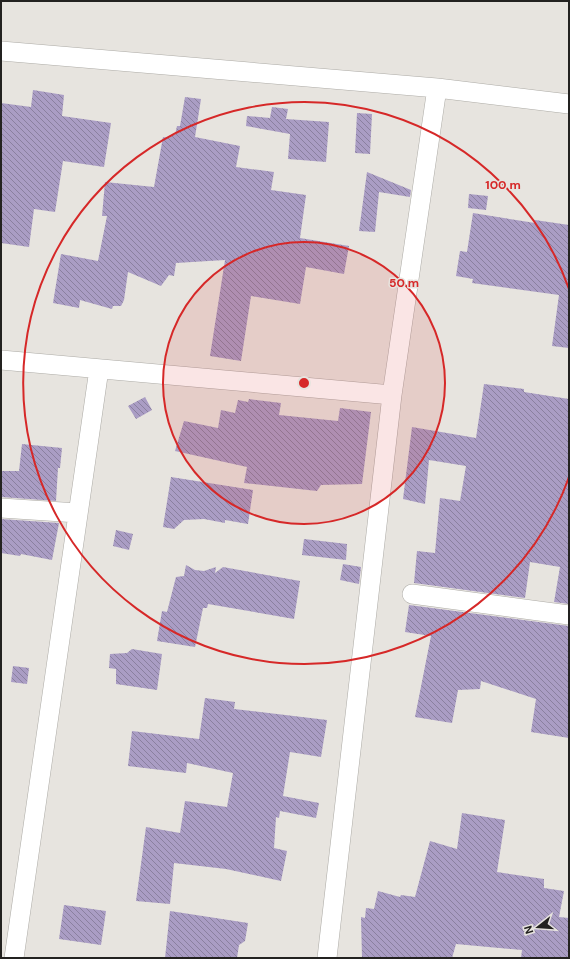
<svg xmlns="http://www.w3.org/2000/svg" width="570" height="959" font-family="'DM Sans',sans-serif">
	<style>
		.building { fill: url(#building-back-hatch) }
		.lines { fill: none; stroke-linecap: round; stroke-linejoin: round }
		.minor-casing { stroke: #adaba6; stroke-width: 20 }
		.minor { stroke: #fff; stroke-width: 19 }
		.ring { fill: none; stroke: #d62828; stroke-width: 2 }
		.centre { fill: #d62828; stroke: #e7e4df; stroke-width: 2 }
		.ring-label { font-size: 12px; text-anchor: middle; font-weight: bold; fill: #d62828; stroke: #e7e4df; stroke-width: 3; stroke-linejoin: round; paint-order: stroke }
	</style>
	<defs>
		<pattern id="building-back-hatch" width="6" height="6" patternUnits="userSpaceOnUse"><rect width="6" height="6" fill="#aa9dc4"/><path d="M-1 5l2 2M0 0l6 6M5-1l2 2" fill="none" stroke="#8a809f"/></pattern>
	</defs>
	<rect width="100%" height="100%" fill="#e7e4df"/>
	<path class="building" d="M33,90L64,95L62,116L111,123L104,167L63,161L55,212L34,209L29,247L1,243V103L31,107Z
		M185,97L201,99L195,137L240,146L236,167L274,172L271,190L306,195L300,238L349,246L344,274L306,267L300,304L251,296L241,361L210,356L225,260L176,263L174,276L169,275L161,286L128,272L124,300L121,306H113L112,309L80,300L79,308L53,303L61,254L98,261L107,216H102L105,182L154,187L163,137L169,138L170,135H175L177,126H180Z
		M272,107L288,109L286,119L329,122L326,162L288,159L290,134L246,126L247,116L270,118Z
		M357,113L372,114L370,154L355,153Z
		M367,172L411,190L410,197L379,192L375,232L359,231Z
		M469,194L488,196L486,210L468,208Z
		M473,213L535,223V220L569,225V348L552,346L559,295L472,283L473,279L456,276L460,251L467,252Z
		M484,384L524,389V392L569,399V604L554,602L560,567L530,562L525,598L414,583L417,551L435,553L440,498L460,501L466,466L429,460L425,504L403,499L412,427L476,438Z
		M145,397L152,410L136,419L128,406Z
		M249,399L281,403L279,415L338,421L340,408L371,412L362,484L321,485L317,491L244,483L247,467L175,451L184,421L218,428L221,410L235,413L238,400L248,402Z
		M22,444L62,448L60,468H58L56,501L1,497V471H19Z
		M171,477L253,490L248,524L225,520V523L204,519L184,520L174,529L163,527Z
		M1,519L59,523L52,560L21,554L20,556L1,553Z
		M116,530L133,534L129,550L113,546Z
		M304,539L347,544L346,560L302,555Z
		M343,564L361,567L359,584L340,580Z
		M186,565L195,570L204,571L216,567L215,573L223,567L300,581L294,619L208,604L207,608H203L195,647L157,641L162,611L167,612L176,577L184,576Z
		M409,605L569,626V738L531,732L536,699L481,681L480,689L458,690L452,723L415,717L431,636L405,632Z
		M132,649L162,654L157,690L116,684V669L109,668L110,654L127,653Z
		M13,666L29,668L27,684L11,682Z
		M205,698L235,702L234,709L327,720L321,757L290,752L283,796L319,803L316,818L280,811L279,818L276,817L274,848L287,851L281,881L226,869L174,863L170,904L136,901L146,827L180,833L185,801L227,807L233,773L187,763L186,773L128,766L132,731L199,739Z
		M462,813L505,820L497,872L544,879V888L564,891L559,917L569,918V958H521L522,950L456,944L452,958H362L361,917L365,918L366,908L374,909L378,891L400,897L401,895L415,897L430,841L457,849Z
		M64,905L106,911L101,945L59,939Z
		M170,911L248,923L245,941L239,945L237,958H165Z"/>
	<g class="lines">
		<defs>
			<path id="minor" d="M1,51L437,88L569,104
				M1,360L392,395
				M1,508L78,513
				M412,594L569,615
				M14,958L99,369
				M327,958L392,395L437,88"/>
		</defs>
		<use href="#minor" class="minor-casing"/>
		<use href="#minor" class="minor"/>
	</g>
	<circle cx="304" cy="383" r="141" fill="#d62828" fill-opacity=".12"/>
	<g class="ring">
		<circle cx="304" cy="383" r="141"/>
		<path d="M569 477A281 281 0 1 1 569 289"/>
	</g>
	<circle cx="304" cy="383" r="6" class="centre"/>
	<g class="ring-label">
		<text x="503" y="189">100 m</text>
		<text x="404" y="287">50 m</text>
	</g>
	<rect width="570" height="959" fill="none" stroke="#232220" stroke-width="4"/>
	<g transform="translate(538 927) rotate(253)" stroke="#e7e4df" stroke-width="3" paint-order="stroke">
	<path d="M0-3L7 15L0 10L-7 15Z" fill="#232220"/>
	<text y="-6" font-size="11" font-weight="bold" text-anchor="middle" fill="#232220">N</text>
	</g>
</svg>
